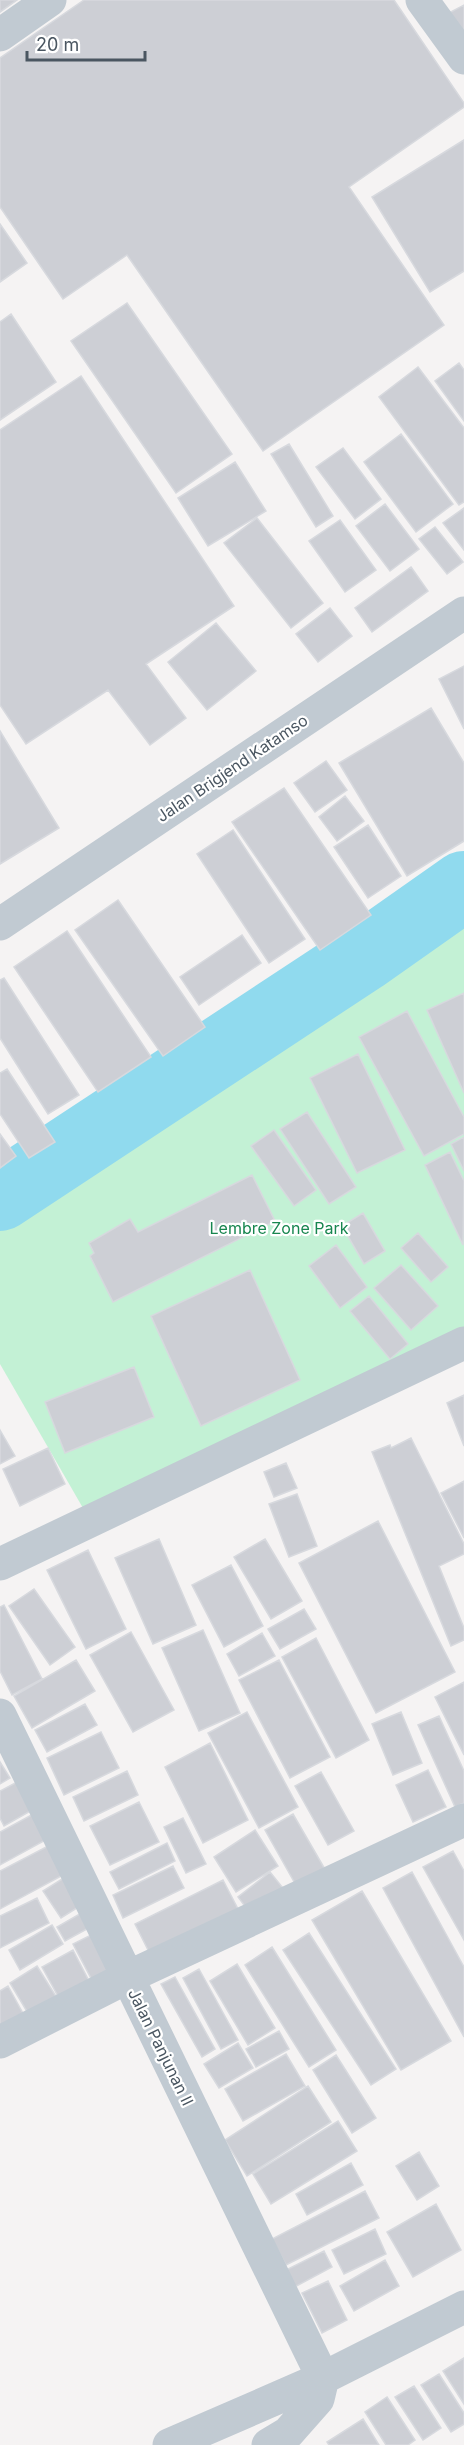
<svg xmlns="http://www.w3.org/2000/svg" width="464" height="2445" font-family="Inter,sans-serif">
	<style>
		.green { fill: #c3f1d5 }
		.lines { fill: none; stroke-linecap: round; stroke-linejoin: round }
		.river { stroke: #90daee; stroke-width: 70 }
		.building { fill: #cdcfd5; stroke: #d7d9de; stroke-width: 1.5 }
		.minor { stroke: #c1cad2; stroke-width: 33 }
		.labels { text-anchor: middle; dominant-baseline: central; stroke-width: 4.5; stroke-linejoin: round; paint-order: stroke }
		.street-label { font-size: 16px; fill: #4a5661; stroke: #fff }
		.park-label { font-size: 16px; fill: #17864f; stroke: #fff }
	</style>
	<rect width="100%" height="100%" fill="#f5f3f3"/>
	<path class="green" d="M464,882V1342L91,1522L0,1364V1195Z"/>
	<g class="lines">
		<path class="river" d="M0,1196L363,957L464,886"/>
	</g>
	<path class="building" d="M0,0H17L0,12Z
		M84,0H394L464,103V107L349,187L444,325L263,451L127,255L63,299L0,207V58Z
		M464,5V41L445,15Z
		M464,140V271L430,292L372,197Z
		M0,224L27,263L0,282Z
		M127,303L232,454L176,493L71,341Z
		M11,314L56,382L0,420V322Z
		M459,363L464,370V421L435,381Z
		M418,367L464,428V502L459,505L379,397Z
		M81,376L234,606L146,664L186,718L150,745L108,690L26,744L0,705V430Z
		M401,434L453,504L416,532L364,462Z
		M289,444L333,516L316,527L271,454Z
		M343,448L381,499L355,519L316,467Z
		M235,462L266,511L208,546L178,498Z
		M385,504L419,549L390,571L356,526Z
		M464,508V550L443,523Z
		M257,518L323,603L291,628L224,543Z
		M340,520L376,570L345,592L309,541Z
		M435,527L463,562L447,574L419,539Z
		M411,567L428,591L372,632L355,608Z
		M330,608L352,636L318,662L296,634Z
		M216,623L256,671L207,710L168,662Z
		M464,666V729L439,679Z
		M431,708L464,763V841L407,876L339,763Z
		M0,731L59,828L0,864Z
		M326,761L347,790L315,812L294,783Z
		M284,788L371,915L320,950L232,822Z
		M345,796L364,821L337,841L319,817Z
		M368,825L401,876L368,898L334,847Z
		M233,830L305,939L269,963L197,854Z
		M118,900L205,1027L163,1056L75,930Z
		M67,931L151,1057L98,1092L14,967Z
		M242,935L261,963L199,1005L180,977Z
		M4,978L79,1095L48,1114L0,1038V980Z
		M464,993V1093L427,1010Z
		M407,1011L464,1117V1134L424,1156L359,1037Z
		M358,1054L405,1150L357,1173L310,1078Z
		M7,1069L55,1142L29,1158L0,1114V1073Z
		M307,1112L356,1187L329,1204L280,1129Z
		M274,1130L316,1190L294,1206L251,1146Z
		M0,1134L16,1156L0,1168Z
		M464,1137V1171L451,1144Z
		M450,1152L464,1181L463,1245L425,1165Z
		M252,1175L275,1221L113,1302L90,1256L94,1253L89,1243L130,1219L138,1232Z
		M363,1213L385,1251L364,1264L342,1226Z
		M418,1233L448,1267L431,1282L401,1248Z
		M336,1245L367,1287L340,1308L309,1266Z
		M401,1265L438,1306L411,1330L374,1288Z
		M250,1270L300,1380L201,1426L151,1316Z
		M369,1296L408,1344L390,1359L350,1311Z
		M134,1367L154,1417L65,1453L45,1402Z
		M464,1395V1446L447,1403Z
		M0,1430L15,1456L0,1464Z
		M411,1438L464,1544V1554L439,1566L464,1628V1640L451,1646L372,1452L390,1445L391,1448Z
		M48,1448L65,1484L20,1506L3,1469Z
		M286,1463L297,1488L274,1497L264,1472Z
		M464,1481V1538L441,1493Z
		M297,1494L317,1546L289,1557L269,1504Z
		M378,1521L455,1672L376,1713L299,1563Z
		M159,1539L196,1625L153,1644L115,1558Z
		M265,1539L302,1601L271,1619L234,1557Z
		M88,1550L126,1629L86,1649L47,1570Z
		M231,1565L263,1626L224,1647L192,1585Z
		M34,1589L75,1647L50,1665L9,1606Z
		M4,1605L42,1679L12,1695L0,1671V1607Z
		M304,1609L316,1629L280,1649L268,1629Z
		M203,1630L240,1713L199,1731L162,1648Z
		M131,1632L174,1710L133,1732L90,1655Z
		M262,1633L275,1656L239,1676L227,1654Z
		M316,1638L369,1740L336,1758L282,1657Z
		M76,1660L95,1691L32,1728L14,1696Z
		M279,1660L330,1757L290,1778L239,1680Z
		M464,1682V1755L435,1697Z
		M85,1704L97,1725L47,1752L35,1730Z
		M247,1712L298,1807L259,1828L208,1733Z
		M401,1712L422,1763L393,1775L372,1724Z
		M439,1716L464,1771V1803L455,1807L418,1725Z
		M101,1732L119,1768L64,1795L47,1758Z
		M210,1743L248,1820L203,1843L165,1767Z
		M0,1762L10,1778L0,1784Z
		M428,1770L446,1807L413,1822L396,1785Z
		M127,1771L138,1795L84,1821L73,1797Z
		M321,1772L354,1831L328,1845L295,1786Z
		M19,1781L34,1809L4,1826L0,1818V1791Z
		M139,1802L159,1842L110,1865L90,1826Z
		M37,1812L51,1837L0,1865V1832Z
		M293,1814L326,1871L297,1887L265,1830Z
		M183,1818L206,1864L186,1873L164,1827Z
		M255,1830L278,1866L236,1892L214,1857Z
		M167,1843L175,1861L119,1889L110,1872Z
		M50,1845L65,1874L0,1909V1871Z
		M453,1851L464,1871V1940L423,1867Z
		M173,1866L184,1888L123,1918L113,1895Z
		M270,1872L283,1888L250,1913L238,1897Z
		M412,1872L464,1967V2037L383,1888Z
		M70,1874L88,1901L61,1918L43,1891Z
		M223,1880L238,1909L150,1954L135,1924Z
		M362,1891L451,2041L401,2070L312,1920Z
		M37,1898L49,1923L0,1948V1916Z
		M90,1908L98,1923L65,1941L57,1927Z
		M52,1925L63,1944L20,1970L9,1950Z
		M103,1929L123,1969L94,1984L73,1944Z
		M309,1933L396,2069L371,2085L283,1950Z
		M272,1947L336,2050L309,2067L245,1965Z
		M73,1950L89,1981L59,1998L42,1967Z
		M237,1964L275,2028L248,2045L210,1981Z
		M37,1966L57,1998L29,2015L10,1983Z
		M199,1969L238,2040L221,2049L183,1978Z
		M175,1977L215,2049L202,2057L161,1984Z
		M8,1986L25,2017L0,2031V1991Z
		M279,2031L289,2049L256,2067L246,2049Z
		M238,2043L253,2068L219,2088L204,2064Z
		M286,2054L305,2086L243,2121L225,2089Z
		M336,2055L376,2118L352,2133L313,2070Z
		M308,2086L331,2122L247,2176L225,2140Z
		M338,2121L357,2151L271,2204L253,2174Z
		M419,2152L439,2186L417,2200L396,2166Z
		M351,2163L363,2185L307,2215L296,2194Z
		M365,2191L379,2218L286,2265L272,2239Z
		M436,2204L461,2250L413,2277L387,2232Z
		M375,2229L386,2254L344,2274L332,2250Z
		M324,2251L332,2267L289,2290L280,2273Z
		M385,2260L399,2286L354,2311L340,2286Z
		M328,2281L347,2320L322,2333L302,2293Z
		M464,2358V2404L443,2371Z
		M439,2374L464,2413V2424L451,2432L421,2385Z
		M414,2386L441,2428L423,2440L395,2397Z
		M387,2397L415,2440L408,2445H386L365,2412Z
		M363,2419L379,2445H329L327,2442Z"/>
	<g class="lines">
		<path class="minor" d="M422,0L464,58
			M0,35L50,0
			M0,924L464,613
			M0,1564L464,1343
			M0,1715L323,2378
			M0,2042L128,1977L464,1820
			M169,2445L323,2378L464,2307
			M268,2445L288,2433L318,2399L323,2378"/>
	</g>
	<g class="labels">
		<g class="street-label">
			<text transform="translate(232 768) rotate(-34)">Jalan Brigjend Katamso</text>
			<text transform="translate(161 2047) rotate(64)">Jalan Panjunan II</text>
		</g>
		<g class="park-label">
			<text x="279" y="1228">Lembre Zone Park</text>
		</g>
	</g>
	<path d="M27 51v9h118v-9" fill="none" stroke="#4a5661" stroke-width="3"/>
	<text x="36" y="51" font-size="18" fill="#4a5661" stroke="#ffffff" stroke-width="4.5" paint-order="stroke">20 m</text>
</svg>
